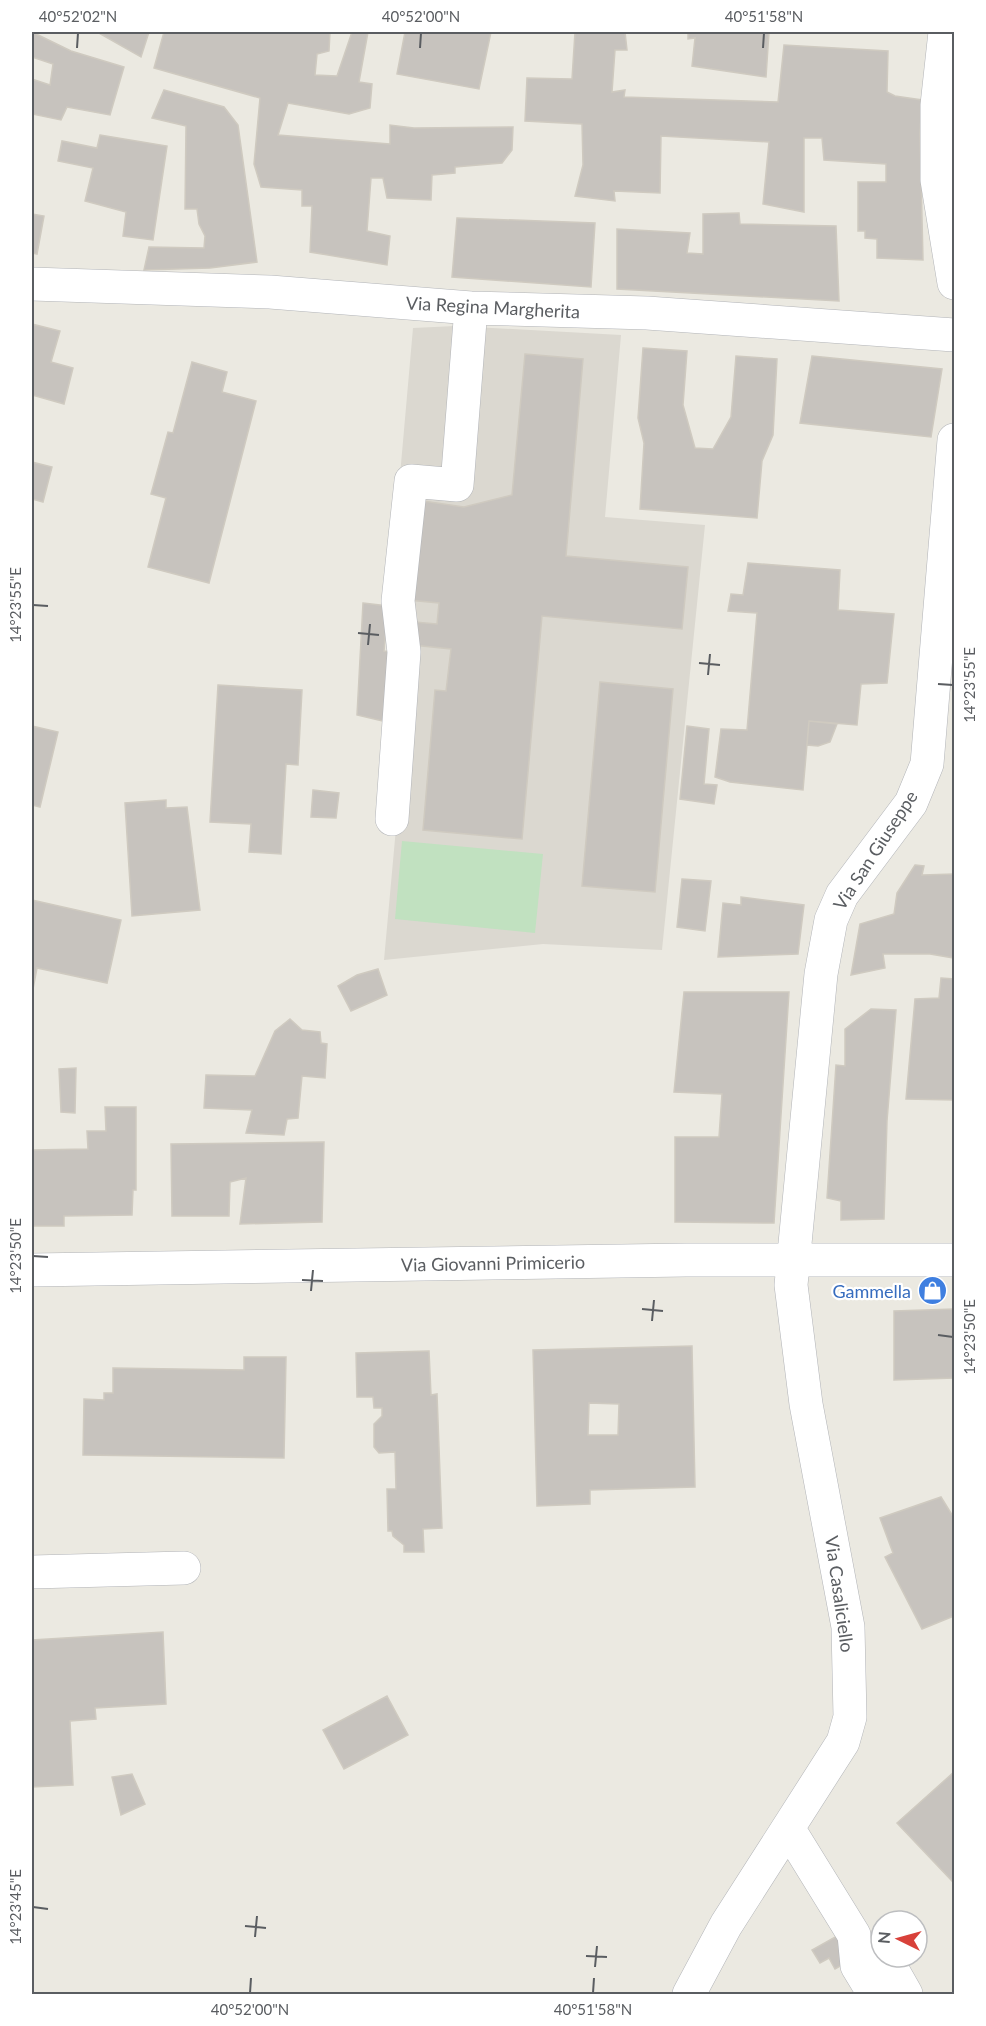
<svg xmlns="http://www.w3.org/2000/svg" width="986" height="2026" font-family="Lato,sans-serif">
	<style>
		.education { fill: #dbd8d0 }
		.green { fill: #c1e1c0 }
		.building { fill: #c7c3be; stroke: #cfcac0; stroke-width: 1.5; fill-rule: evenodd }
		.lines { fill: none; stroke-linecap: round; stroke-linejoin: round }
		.minor-casing { stroke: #b2b4b8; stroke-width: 34 }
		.minor { stroke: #fff; stroke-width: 33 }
		.ticks { fill: none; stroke: #5a5d61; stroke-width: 2 }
		.labels { text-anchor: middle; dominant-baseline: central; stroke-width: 4.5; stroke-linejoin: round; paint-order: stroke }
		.street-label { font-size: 18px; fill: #5a5d61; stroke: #fff }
		.shop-label { font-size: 18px; fill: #366cbe; stroke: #fff; text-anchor: end }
		.neatline { fill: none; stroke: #5a5d61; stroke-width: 2 }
		.ticks-label { font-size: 15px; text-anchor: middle; fill: #5a5d61 }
	</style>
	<rect width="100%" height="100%" fill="#ebe9e1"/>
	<path class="education" d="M455,326L621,335L605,517L705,525L662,950L543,944L384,960L396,828L389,600L413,328Z"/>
	<path class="green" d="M402,841L543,854L535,933L395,919Z"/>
	<path class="building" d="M32,32L71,51L124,67L110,115L67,107L61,120L32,114V79L50,85L53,64L32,57Z
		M97,32H149L141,57Z
		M164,32H330L329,51L317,54L315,75L337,76L352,32H368L359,82L372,84L370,108L349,114L288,103L278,135L390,144V125L414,128L513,127L512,150L502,163L455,167V173L432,175L431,200L387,198L383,178H371L367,231L390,236L387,265L310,252L312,206H302V190L261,187L254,164L260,98L154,68Z
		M405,32H491L479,89L397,74Z
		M575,32H625L627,50H615L612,92L625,90L624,97L778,102L784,45L888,51L887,92L895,96L922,100L920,133L923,260L877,258V239L865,238V231H858V182H886V164L824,160L822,138H804V212L763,204L769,142L661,136L660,193L614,191L615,201L575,196L583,165L582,124L525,121L527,78L572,79Z
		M688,32H769L766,77L692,66L695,38L688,39Z
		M164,90L224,107L238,125L257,262L210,268L144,270L149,247L204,248L205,236L199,224L197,209H185L186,126L152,118Z
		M100,135L167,146L153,240L123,236L126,212L85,201L93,168L58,161L62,141L97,148Z
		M739,213L740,224L836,226L839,301L617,289V229L690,233L687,253L703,254V214Z
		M32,214L44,216L37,254L32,253Z
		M457,218L595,223L591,287L452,277Z
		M32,324L60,331L51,362L73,368L64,404L32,395Z
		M643,348L687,351L683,405L695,448L713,449L731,417L736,356L777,359L773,435L762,461L757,518L640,509L644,443L638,418Z
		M525,354L583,359L566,556L688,567L682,629L542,616L522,839L423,830L435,690L446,691L451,649L413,645L415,622L437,624L439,603L408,600L417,500L464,507L512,495Z
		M812,356L942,369L931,437L800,423Z
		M192,362L227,372L222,392L256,401L209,583L148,567L166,498L151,494L168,432L173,433Z
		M32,462L52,467L43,502L32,499Z
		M748,563L840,570L838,610L894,614L887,683L861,684L857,725L809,721L803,790L730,782L715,777L721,729L747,730L757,613L728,611L731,594L743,595Z
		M363,603L388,606L384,651L391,652L387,722L357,715Z
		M600,682L673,689L655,892L582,886Z
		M218,685L302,690L298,765L286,764L281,854L249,852L251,824L210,822Z
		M809,721L837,724L830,742L818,746L807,745Z
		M32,726L58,732L40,807L32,805Z
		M687,726L709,729L704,784L717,785L714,804L680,799Z
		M313,790L339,793L336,818L311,817Z
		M166,800V808L187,807L200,910L132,916L125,803Z
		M915,865L924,866L922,875L954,874V958L930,954H883L885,968L851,975L860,924L894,914L897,893Z
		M682,879L711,881L705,931L677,927Z
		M741,897L804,905L798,954L718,957L723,903L741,905Z
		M32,900L121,920L107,983L37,968L32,994Z
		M378,969L387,995L351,1011L338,986L357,975Z
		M941,978L954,979V1100L906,1099L915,999L939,998Z
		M684,992H789L774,1223L675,1222V1137H719L722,1094L674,1092Z
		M871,1009L896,1010L887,1121L884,1219L841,1220V1201L827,1198L836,1065L845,1066V1029Z
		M290,1019L302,1030L320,1032L321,1043L327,1044L325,1078L302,1076L298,1118L287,1119L284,1135L246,1133L252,1110L204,1108L206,1075L255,1076L275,1031Z
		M76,1068L75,1113L61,1112L59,1069Z
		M105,1107H136V1190H133L132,1215L64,1216V1226H32V1150L88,1149L87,1131H106Z
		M324,1142L322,1222L240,1224L246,1178L230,1182L229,1216H172L171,1144Z
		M954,1309V1378L894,1380V1311Z
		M692,1346L695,1487L590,1490V1504L537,1506L533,1350ZM589,1403L619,1404L618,1435H588Z
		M429,1351L431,1395L437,1394L442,1528L423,1529L424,1552H404V1545L393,1536L392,1531H388L387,1489H396L395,1452L379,1453L374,1447V1424L382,1416V1408H374L373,1397H357L356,1353Z
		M244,1357H286L284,1458L83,1455L84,1399L104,1400V1393H113V1368L244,1370Z
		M941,1497L954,1518V1616L922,1629L885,1557L893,1553L880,1518Z
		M163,1632L166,1704L95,1708L96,1719L70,1721L73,1785L32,1787V1640Z
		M387,1696L408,1735L344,1769L323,1730Z
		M954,1772V1883L897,1823Z
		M132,1774L145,1804L121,1815L112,1777Z
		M837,1936L851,1960L835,1969L829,1958L820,1963L812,1950Z"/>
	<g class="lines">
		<defs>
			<path id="minor" d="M945,32L937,105V180L954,283
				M32,284L270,292L471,308L647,313L954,335
				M392,819L404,652L398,601L411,481L457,485L471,308
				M32,1270L686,1260H954
				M32,1572L184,1568
				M788,1828L854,1935L857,1966L874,1994
				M885,1957L906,1994
				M689,1994L726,1925L843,1742L850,1717L848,1627L806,1404L791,1285L821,974L831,920L842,895L911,803L927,764L954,440"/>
		</defs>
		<use href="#minor" class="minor-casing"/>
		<use href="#minor" class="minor"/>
	</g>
	<path class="ticks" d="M77,48L78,33M420,48L421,33M763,48L764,33M33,605L48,606M358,633L379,635M368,645L370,624M699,663L720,665M708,675L710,654M938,684L953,685M33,1256L48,1257M302,1280L323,1281M311,1291L313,1270M642,1309L663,1311M652,1321L654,1300M938,1335L953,1337M33,1907L48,1909M245,1926L266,1928M255,1937L257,1916M586,1956L607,1957M595,1967L597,1946M250,1993L251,1978M593,1993L594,1978"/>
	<defs>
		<symbol id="shop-disc" viewBox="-11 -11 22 22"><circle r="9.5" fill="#3f7fe0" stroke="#fff"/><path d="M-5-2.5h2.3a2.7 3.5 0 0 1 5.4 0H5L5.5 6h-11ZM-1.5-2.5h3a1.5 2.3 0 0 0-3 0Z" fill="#fff"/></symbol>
	</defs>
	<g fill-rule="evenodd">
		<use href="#shop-disc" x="916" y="1274" width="33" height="33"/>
	</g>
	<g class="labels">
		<g class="street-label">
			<text transform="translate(493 307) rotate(3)">Via Regina Margherita</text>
			<text transform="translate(875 850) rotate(-57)">Via San Giuseppe</text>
			<text transform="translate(493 1263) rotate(-1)">Via Giovanni Primicerio</text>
			<text transform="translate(840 1594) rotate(82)">Via Casaliciello</text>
		</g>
		<g class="shop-label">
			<text x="911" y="1291">Gammella</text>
		</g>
	</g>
	<rect width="986" height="2026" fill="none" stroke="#ffffff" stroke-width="66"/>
	<g transform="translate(899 1939) rotate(275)"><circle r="28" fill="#ffffff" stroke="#bdbec0" stroke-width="1.5"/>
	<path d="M0-4.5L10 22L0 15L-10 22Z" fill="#d8413a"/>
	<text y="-9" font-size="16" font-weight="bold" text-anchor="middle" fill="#5a5d61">N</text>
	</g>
	<rect x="33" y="33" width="920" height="1960" class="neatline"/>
	<g class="ticks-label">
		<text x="78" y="22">40°52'02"N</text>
		<text x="421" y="22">40°52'00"N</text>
		<text x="764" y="22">40°51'58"N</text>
		<text transform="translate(16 605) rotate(-90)" y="5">14°23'55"E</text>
		<text transform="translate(970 685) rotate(-90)" y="5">14°23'55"E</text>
		<text transform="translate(16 1256) rotate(-90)" y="5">14°23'50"E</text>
		<text transform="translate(970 1337) rotate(-90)" y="5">14°23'50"E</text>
		<text transform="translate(16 1907) rotate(-90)" y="5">14°23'45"E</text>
		<text x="250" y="2015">40°52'00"N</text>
		<text x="593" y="2015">40°51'58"N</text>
	</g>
</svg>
